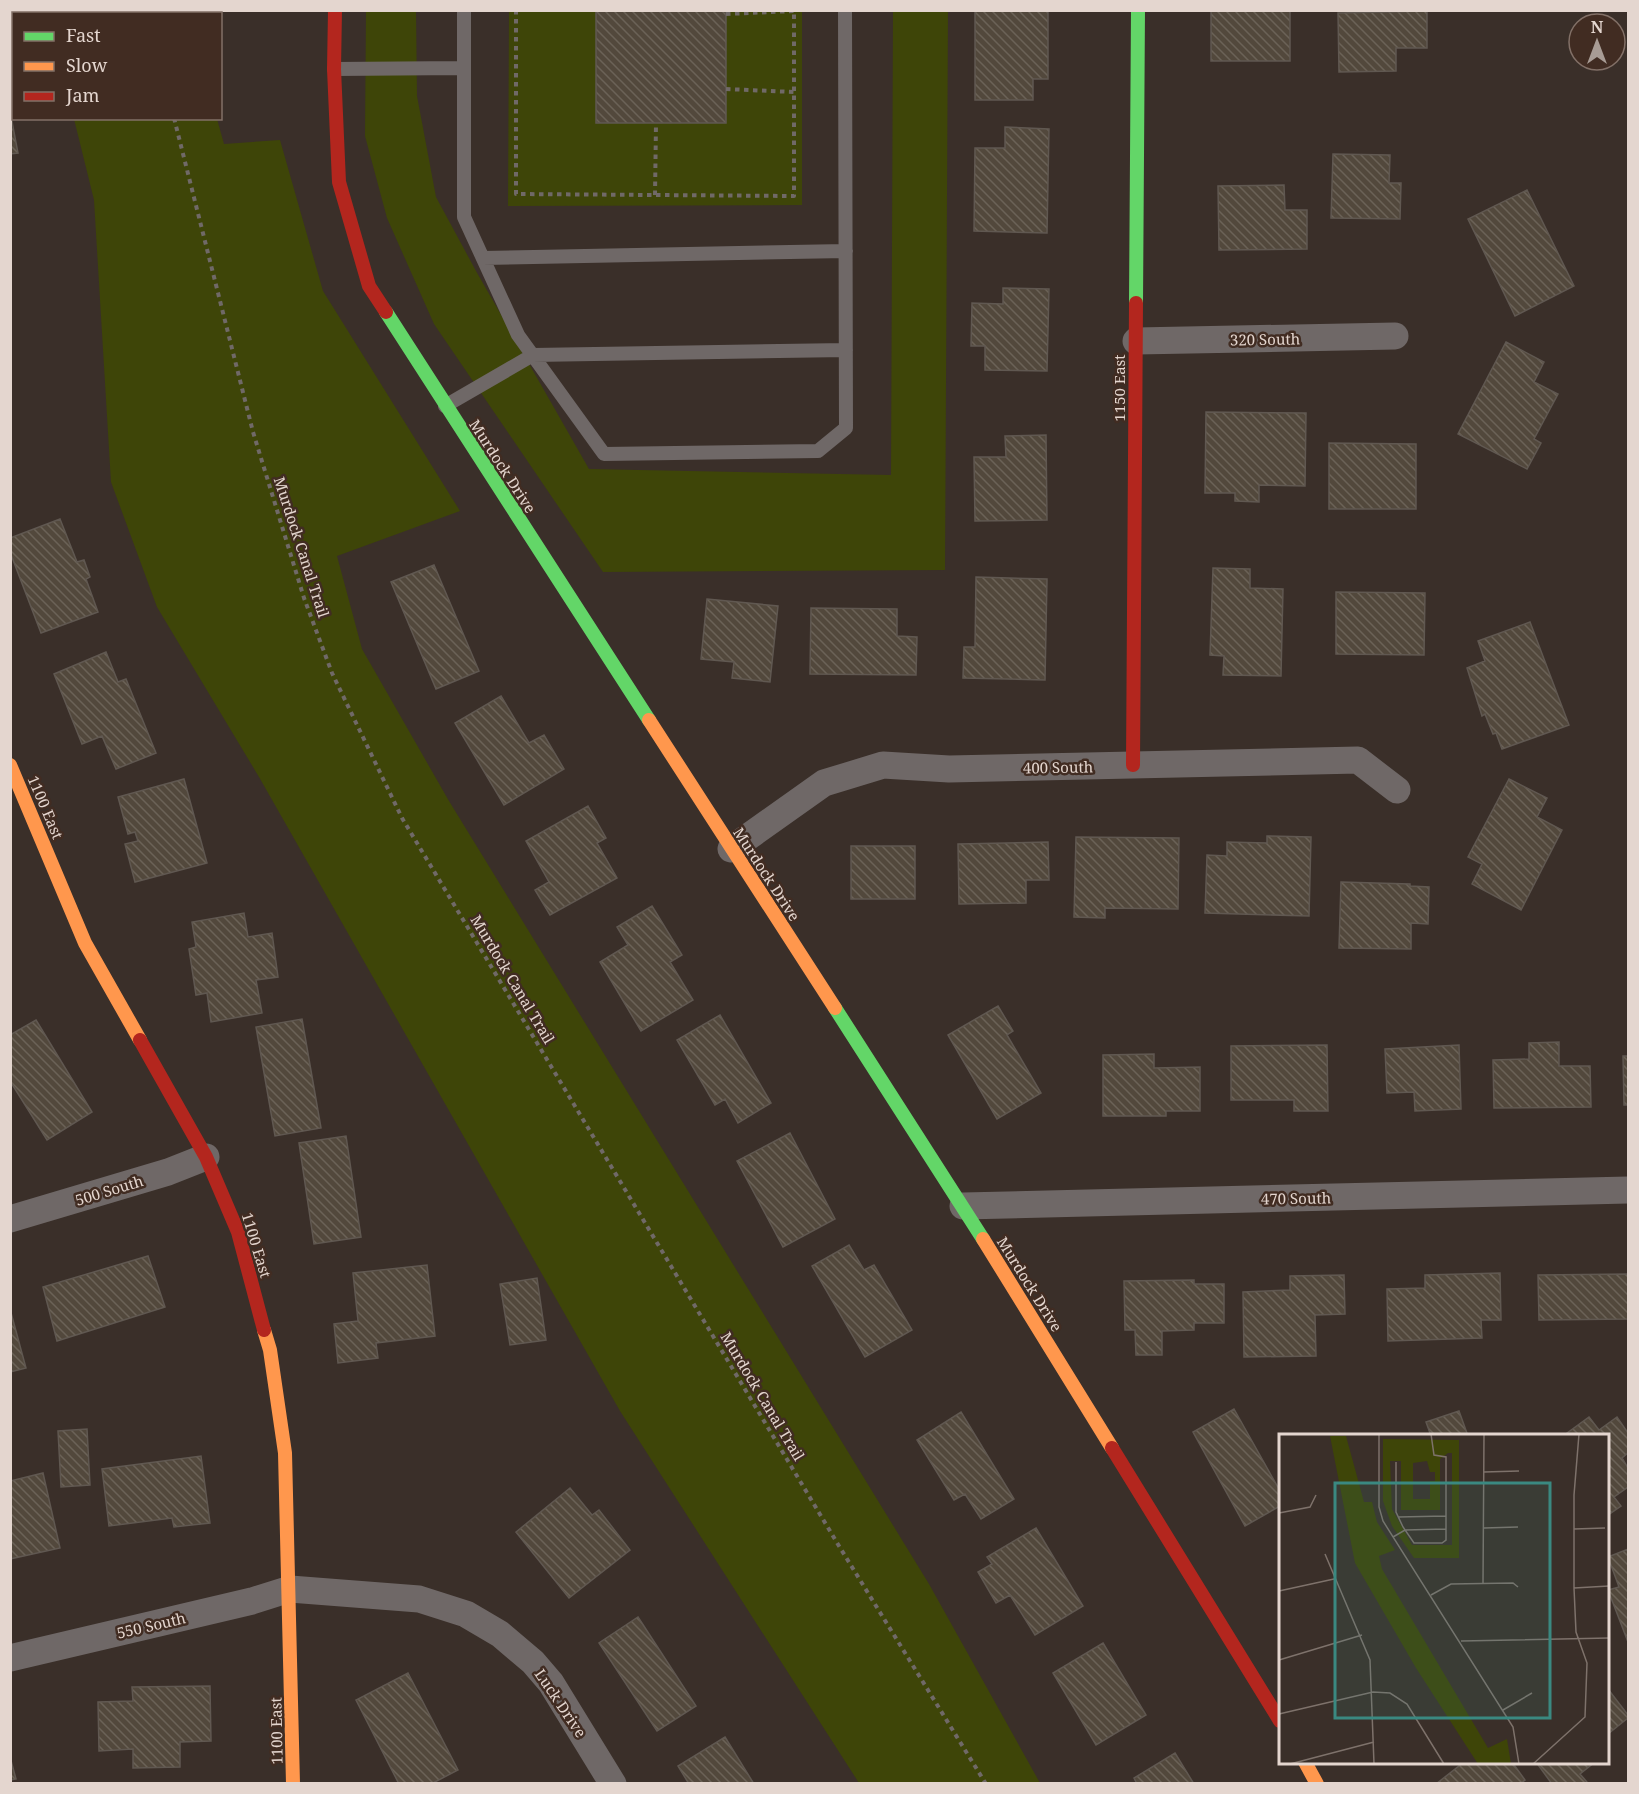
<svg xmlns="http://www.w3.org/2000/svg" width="1639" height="1794" font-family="'Noto Serif',serif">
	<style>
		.green { fill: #3e4508 }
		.building { fill: url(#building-back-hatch); stroke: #605851; stroke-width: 1.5 }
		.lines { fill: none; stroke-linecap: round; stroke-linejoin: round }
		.path { stroke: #706967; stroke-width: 4; stroke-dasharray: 4.5 4.5; stroke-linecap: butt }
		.lane { stroke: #6f6867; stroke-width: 14 }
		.street { stroke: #6f6867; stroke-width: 27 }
		.fast { stroke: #63d668; stroke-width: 14 }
		.slow { stroke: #ff974d; stroke-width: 14 }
		.jam { stroke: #b3261e; stroke-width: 14 }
		.labels { text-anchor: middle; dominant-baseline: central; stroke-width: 5; stroke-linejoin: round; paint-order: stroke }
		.street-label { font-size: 15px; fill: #e4d6cf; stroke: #412c22 }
		.inset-road { fill: none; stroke: #7e726b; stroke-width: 1.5 }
		.view { fill: #3a8981; fill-opacity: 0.15; stroke: #3a8981; stroke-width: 3 }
		.inset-edge { fill: none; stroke: #e4d6cf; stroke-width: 3 }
	</style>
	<defs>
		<pattern id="building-back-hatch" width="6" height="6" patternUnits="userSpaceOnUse" patternTransform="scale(1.5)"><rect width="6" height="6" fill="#52483c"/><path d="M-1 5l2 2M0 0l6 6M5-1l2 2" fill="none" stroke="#6b6257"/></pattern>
	</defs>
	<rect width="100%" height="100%" fill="#3a2f29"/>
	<path class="green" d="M187,10L188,13L49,14L48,11Z
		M366,11H416L417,96L436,197L476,271L589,469L891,475L893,11H948L945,570L603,572L434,324L387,218L365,136Z
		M509,11H596V123H726V11H802V205L508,206Z
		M74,119H217L224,144L280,140L323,291L460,511L337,556L362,649L449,801L929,1584L1040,1783H859L620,1411L259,777L157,607L111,482L94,200Z"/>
	<path class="building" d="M596,10H726V123H596Z
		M975,10H1048V79H1033V100H975Z
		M1211,10H1290V61H1211Z
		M1427,11V48H1396V71L1339,72L1338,13Z
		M10,111L18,153L10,154Z
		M1005,127L1049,129L1047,233L974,231L975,148H1005Z
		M1333,154L1390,155L1389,183H1401L1400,219L1331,218Z
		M1284,185L1285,210H1307V249L1219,250L1218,186Z
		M1527,190L1574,286L1515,316L1468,219Z
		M1003,288L1049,289L1047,371L985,370V346H971L972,303L1003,304Z
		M1506,342L1544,362L1534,382L1558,394L1534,439L1541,443L1527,469L1458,434Z
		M1206,412L1306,413L1305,486L1259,485V502L1235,501V493H1205Z
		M1046,435L1047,520L975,521L974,457H1006L1005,436Z
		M1329,443L1416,444V509H1329Z
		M60,519L77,562L84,560L90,577L86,579L98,612L41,633L10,552V538Z
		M434,565L479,671L436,689L391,582Z
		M1213,568L1250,569V588L1283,589L1281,676L1223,675L1224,656L1210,655Z
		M976,577L1047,579L1045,680L963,678L964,647H975Z
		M1336,592L1425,593L1424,655L1336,654Z
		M707,599L778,606L770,682L732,678L734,662L701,659Z
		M811,608L897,609V636L917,637L916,675L810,674Z
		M1530,622L1569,725L1502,749L1496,733L1493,734L1485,714L1482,716L1467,668L1485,661L1478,641Z
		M106,652L118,682L126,679L156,753L116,769L102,736L82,744L54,674Z
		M501,696L529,743L544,735L564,769L504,805L455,723Z
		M184,779L207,863L135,882L125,844L138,841L135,832L128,834L118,797Z
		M1509,779L1547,798L1537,817L1562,830L1521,910L1472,884L1482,864L1468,857Z
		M588,806L606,838L597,843L617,878L550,915L535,890L549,882L526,841Z
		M1267,836L1311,837L1309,916L1205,913L1207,855L1227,856V842L1267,843Z
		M1076,837L1179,838L1178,909L1105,908V918L1074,917Z
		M1048,842L1049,880H1026V903L959,904L958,844Z
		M851,846H915V899H851Z
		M1341,882L1410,884V886L1429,887L1428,924L1411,923V949L1339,948Z
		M652,906L682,955L670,962L693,1000L641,1031L600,962L628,945L617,927Z
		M244,913L248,937L272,933L278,977L256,980L262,1013L211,1022L207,993L196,995L189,949L196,947L192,922Z
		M998,1006L1013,1031L1007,1035L1041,1093L997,1119L948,1035Z
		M720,1015L771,1103L738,1123L725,1099L715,1105L677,1040Z
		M302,1019L321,1128L275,1136L256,1027Z
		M36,1020L92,1112L47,1140L10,1081V1035Z
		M1559,1042V1066H1590L1591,1107L1494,1108L1493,1060L1529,1059V1043Z
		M1327,1045L1328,1111H1294V1100H1231V1046Z
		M1459,1045L1461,1109L1415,1111L1414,1092L1387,1093L1385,1049Z
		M1154,1054V1068L1200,1067V1111H1166V1116H1103V1055Z
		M1623,1056H1628V1105H1624Z
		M790,1133L835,1219L783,1247L737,1161Z
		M346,1136L361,1237L314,1244L299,1143Z
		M849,1245L864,1270L874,1265L912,1330L865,1357L812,1266Z
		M148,1256L165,1307L57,1341L43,1287Z
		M427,1265L435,1336L376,1343L378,1358L338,1363L334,1324L358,1321L353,1273Z
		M1500,1273L1501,1320H1481L1482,1338L1388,1341L1387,1289L1425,1288V1275Z
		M1628,1274V1319L1539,1320L1538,1275Z
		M1344,1275L1345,1314L1315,1315L1316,1356L1244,1357L1243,1292L1290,1290V1276Z
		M537,1278L546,1340L510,1345L500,1284Z
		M1194,1280V1284H1224V1323H1194V1330L1162,1331V1355H1136L1135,1330H1125L1124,1281Z
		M10,1309L26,1368L10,1372Z
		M1234,1409L1280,1491V1506L1245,1526L1193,1432Z
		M1459,1411L1468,1436H1431L1426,1422Z
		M961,1412L1014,1499L981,1519L965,1494L954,1500L917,1440Z
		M1589,1417L1599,1430L1617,1417L1628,1433V1453L1622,1458L1628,1468V1487L1614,1497L1621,1506L1608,1515V1436H1563Z
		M87,1429L90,1485L61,1487L58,1431Z
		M201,1456L210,1523L174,1527L172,1518L109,1526L102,1469Z
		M43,1473L60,1548L10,1559V1481Z
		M570,1488L592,1515L599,1510L630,1550L569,1598L516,1532Z
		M1036,1528L1083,1606L1035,1635L1010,1595L996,1603L978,1572L992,1564L987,1557Z
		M1628,1549V1642L1608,1590L1619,1587L1608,1557Z
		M638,1617L696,1706L657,1731L599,1643Z
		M1103,1643L1146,1715L1096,1745L1053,1673Z
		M408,1673L458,1770L431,1784H399L356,1700Z
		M210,1686L211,1741L180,1742V1767L133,1768V1749L99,1751L98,1702L133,1701L132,1687Z
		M1608,1689L1628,1715V1718L1608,1734Z
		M725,1737L754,1784H689L678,1766Z
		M1175,1753L1194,1784H1137L1134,1778Z
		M10,1757L16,1779L10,1780Z
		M1464,1762H1512L1525,1780L1520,1784H1436Z
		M1536,1762H1595L1580,1774L1587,1782L1586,1784H1552Z"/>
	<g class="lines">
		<path class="path" d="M149,10V14
			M516,10V194L794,196V10
			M726,14L794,11
			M726,89L794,92
			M174,118L253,432L304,598L332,673L402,818L839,1546L986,1784
			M655,195L656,123"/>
		<path class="lane" d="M464,10V217L518,335L604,454L818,451L846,428L845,10
			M334,69L464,68
			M483,258L846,251
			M445,406L533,355L846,350"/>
		<path class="street" d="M1136,341L1395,336
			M731,849L824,783L883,765L949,769L1358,760L1397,790
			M963,1206L1628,1190
			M10,1219L168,1172L206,1157
			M10,1658L252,1601L290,1589L419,1599L466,1614L500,1634L533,1662L551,1683L613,1784"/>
		<path class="fast" d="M1136,303L1138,10
			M386,312L649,720
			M835,1008L983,1239"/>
		<path class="slow" d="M649,720L835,1008
			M10,765L85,943L140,1040
			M983,1239L1112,1448
			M264,1330L270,1350L285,1453L293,1784
			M1305,1762L1317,1784"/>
		<path class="jam" d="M335,10L334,69L339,182L369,286L386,312
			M1133,765L1136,303
			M140,1040L206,1157L238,1232L264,1330
			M1112,1448L1280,1721"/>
	</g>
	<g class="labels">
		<g class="street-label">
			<text transform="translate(1265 339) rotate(-1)">320 South</text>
			<text transform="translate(1119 388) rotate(-90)">1150 East</text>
			<text transform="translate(503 466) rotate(57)">Murdock Drive</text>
			<text transform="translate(302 547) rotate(72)">Murdock Canal Trail</text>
			<text transform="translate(1058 767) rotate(-1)">400 South</text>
			<text transform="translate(46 807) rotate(67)">1100 East</text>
			<text transform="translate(767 874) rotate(57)">Murdock Drive</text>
			<text transform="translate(513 979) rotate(59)">Murdock Canal Trail</text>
			<text transform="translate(109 1190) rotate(-17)">500 South</text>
			<text transform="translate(1296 1198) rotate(-1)">470 South</text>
			<text transform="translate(257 1245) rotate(73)">1100 East</text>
			<text transform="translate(1030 1284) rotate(58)">Murdock Drive</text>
			<text transform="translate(763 1396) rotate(59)">Murdock Canal Trail</text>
			<text transform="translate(151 1625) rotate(-13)">550 South</text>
			<text transform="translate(561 1703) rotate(56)">Luck Drive</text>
			<text transform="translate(276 1731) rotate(-91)">1100 East</text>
		</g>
	</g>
	<g transform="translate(1279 1434)">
		<rect width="330" height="330" fill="#3a2f29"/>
		<path d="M51,2H67L85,68H93L98,88L116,116L100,122L103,135L209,314L228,305L232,330H199L137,234L76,129ZM104,5L180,6V124H135L113,92L104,67ZM169,19H173V111H133L113,75L111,27H122V76H161V25ZM148,27L151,38H156V47H151V65H134V29Z" fill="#3e4508" fill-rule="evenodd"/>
		<path class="inset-road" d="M100,0V73L104,87L234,293L240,330M117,28V78L124,93L135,109H163L167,106V23L155,21L152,0M205,38L240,37M0,79L31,73L37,61M119,83L167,82M205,94L239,93M295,95L326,94M114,103L126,96L167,95M46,120L91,226L95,330M204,150L205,0M295,154L330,152M0,157L55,145M152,161L172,150L234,149L239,153M182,207L330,204M0,226L83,201M224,276L253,259M0,280L94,258L111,259L128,270L165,330M11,330L95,308M254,330L306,283L308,229L297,198L295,154V61L300,0"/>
		<path class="view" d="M56,49H271V284H56Z"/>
		<rect width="330" height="330" class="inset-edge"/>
	</g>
	<rect width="1639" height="1794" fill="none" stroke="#e4d6cf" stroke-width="24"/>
	<rect x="12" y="12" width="210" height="108" fill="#412c22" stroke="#827067" stroke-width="1.5"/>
	<rect x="24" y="32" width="30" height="9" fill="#63d668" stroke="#827067" stroke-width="1.5"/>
	<text x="66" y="42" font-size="18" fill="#e4d6cf">Fast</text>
	<rect x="24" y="62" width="30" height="9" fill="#ff974d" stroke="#827067" stroke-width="1.5"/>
	<text x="66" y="72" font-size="18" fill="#e4d6cf">Slow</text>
	<rect x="24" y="92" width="30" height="9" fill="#b3261e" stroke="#827067" stroke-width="1.5"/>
	<text x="66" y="102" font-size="18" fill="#e4d6cf">Jam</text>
	<g transform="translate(1597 42)"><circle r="28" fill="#412c22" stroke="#827067" stroke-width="1.5"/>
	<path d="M0-4.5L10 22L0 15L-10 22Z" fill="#a89c95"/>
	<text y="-9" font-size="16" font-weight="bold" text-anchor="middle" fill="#e4d6cf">N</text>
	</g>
</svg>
